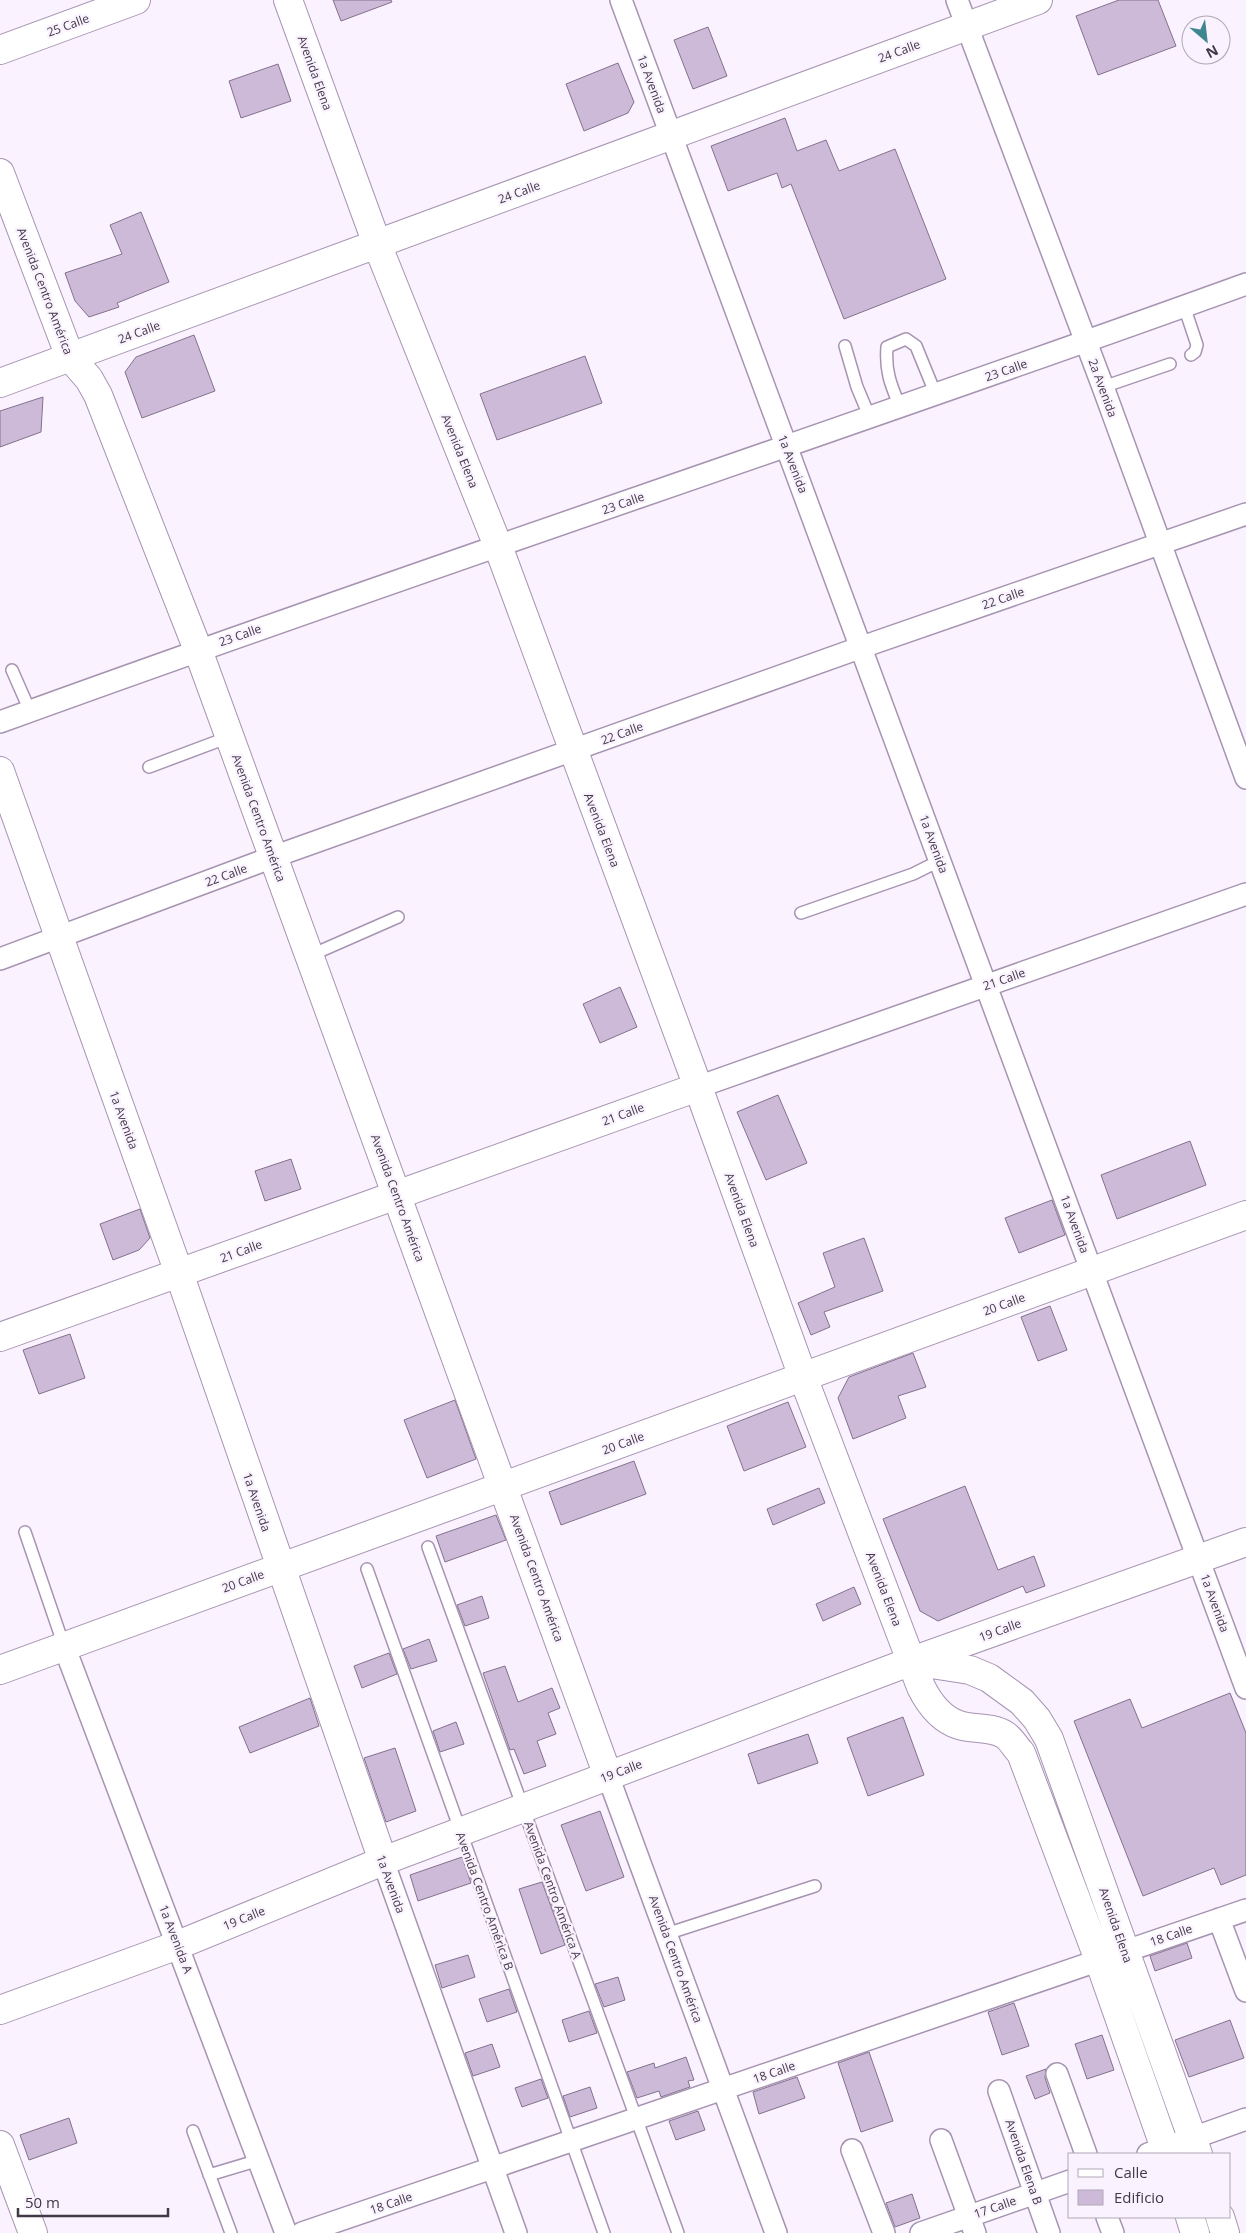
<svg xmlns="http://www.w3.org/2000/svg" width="1246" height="2233" font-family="'Open Sans',sans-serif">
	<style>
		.building { fill: #cdbad8; stroke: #83718d }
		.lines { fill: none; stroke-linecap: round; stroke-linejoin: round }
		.lane-casing { stroke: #a794b2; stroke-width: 14 }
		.street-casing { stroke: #a794b2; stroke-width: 24 }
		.secondary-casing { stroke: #a794b2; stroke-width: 30 }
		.primary-casing { stroke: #a794b2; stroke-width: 30 }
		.lane { stroke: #fff; stroke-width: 11 }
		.street { stroke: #fff; stroke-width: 21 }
		.secondary { stroke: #fff; stroke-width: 28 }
		.primary { stroke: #fff; stroke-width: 28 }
		.labels { text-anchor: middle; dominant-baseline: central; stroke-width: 4.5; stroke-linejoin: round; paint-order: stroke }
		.street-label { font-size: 12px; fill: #413945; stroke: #faf2ff }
	</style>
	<rect width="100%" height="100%" fill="#faf2ff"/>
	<path class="building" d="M333,0H391L392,2L341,21Z
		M1119,0H1158L1176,46L1098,75L1076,16Z
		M708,27L727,76L693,89L674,40Z
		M618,63L634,102L628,113L584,131L566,84Z
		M278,64L291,101L241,118L229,81Z
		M785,118L797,151L826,140L839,171L895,149L946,279L844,319L791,184L782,188L777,173L728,191L711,146Z
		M141,212L169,282L117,303L119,307L89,317L75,301L65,273L122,254L110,225Z
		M194,335L215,391L142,418L125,372L136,357Z
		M585,356L602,403L497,440L480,394Z
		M43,397L41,432L0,447V411Z
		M620,987L637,1027L600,1043L583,1004Z
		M778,1095L807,1163L766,1180L737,1112Z
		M1190,1141L1206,1185L1117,1219L1101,1175Z
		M291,1159L301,1189L265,1201L255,1171Z
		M1052,1200L1065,1235L1019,1253L1005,1218Z
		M140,1209L150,1238L139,1250L113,1260L100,1224Z
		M864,1238L883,1291L824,1312L830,1327L811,1335L798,1303L835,1287L823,1253Z
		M1050,1306L1067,1350L1038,1361L1021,1317Z
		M70,1334L85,1378L39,1394L23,1350Z
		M913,1353L926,1387L898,1396L906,1418L853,1439L838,1398L849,1377Z
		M455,1400L476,1459L427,1478L404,1420Z
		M788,1402L806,1447L744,1471L727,1426Z
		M634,1461L646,1494L561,1525L549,1492Z
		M965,1486L998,1570L1034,1556L1045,1586L1026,1593L1023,1586L938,1621L920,1611L883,1519Z
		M819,1488L825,1503L773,1525L767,1509Z
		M496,1515L506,1540L445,1562L436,1536Z
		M854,1587L861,1604L823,1621L816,1604Z
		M482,1596L489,1618L465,1626L457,1605Z
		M429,1639L437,1661L411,1669L403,1649Z
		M389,1653L397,1674L362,1688L354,1666Z
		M505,1666L518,1702L552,1688L560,1708L548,1713L556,1734L537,1741L546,1766L524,1774L514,1749L510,1750L483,1673Z
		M1230,1693L1246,1733V1875L1221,1885L1214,1868L1143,1896L1074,1721L1130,1699L1142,1728Z
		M310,1698L319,1726L250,1753L239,1727Z
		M903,1717L924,1775L868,1796L847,1738Z
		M456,1722L464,1744L440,1752L433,1731Z
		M808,1734L818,1763L758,1784L748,1754Z
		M395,1748L416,1811L386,1822L364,1758Z
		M600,1811L624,1877L586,1891L561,1825Z
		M462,1857L471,1883L418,1901L410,1875Z
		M542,1882L565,1945L541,1954L519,1889Z
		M1187,1943L1192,1958L1155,1971L1150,1956Z
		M468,1955L475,1977L442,1988L435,1965Z
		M618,1977L625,2000L604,2007L595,1984Z
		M509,1989L517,2012L487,2022L479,1999Z
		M1014,2003L1029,2046L1002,2055L988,2012Z
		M589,2011L597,2033L569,2042L562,2020Z
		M1230,2020L1244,2058L1189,2077L1175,2040Z
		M1102,2035L1114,2070L1087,2079L1075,2044Z
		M492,2044L500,2067L473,2076L465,2053Z
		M869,2052L893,2121L861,2132L838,2063Z
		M686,2057L694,2080L688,2081L690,2087L661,2097L659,2091L637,2098L627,2072L654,2063L655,2068Z
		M1046,2069L1045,2078L1050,2093L1035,2099L1026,2076Z
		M797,2077L805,2098L759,2114L753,2092Z
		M541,2079L548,2098L522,2107L515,2088Z
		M590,2087L597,2108L570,2117L563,2096Z
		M698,2111L705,2130L676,2140L669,2121Z
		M69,2118L77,2143L29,2160L20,2135Z
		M912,2194L920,2218L895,2227L886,2203Z"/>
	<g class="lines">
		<defs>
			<path id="lane" d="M1184,306L1197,345L1195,352L1191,355
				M845,346L857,387L870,418
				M1103,387L1170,364
				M900,407C891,385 885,372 887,347L906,339L916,346L936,395
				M12,670L30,711
				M149,767L229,737
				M801,913L913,874L941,860
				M309,956L398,917
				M25,1532L64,1646
				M428,1547L678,2233
				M367,1569L604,2233
				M666,1934L815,1886
				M193,2131L231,2233
				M209,2175L259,2160"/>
			<path id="street" d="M621,0L1246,1688
				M957,0L1103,387L1246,778
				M0,722C414,571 832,434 1246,284
				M0,959L273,857L862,647L1246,514
				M698,1087L1246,894
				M64,1646L286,2233
				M608,1776L776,2233
				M383,1861L516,2233
				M1219,1919L1246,1991
				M1057,2074L1086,2154
				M999,2091L1049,2233
				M941,2140L975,2233
				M852,2150L884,2233
				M1148,2154L1246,2119
				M1107,2217L1113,2233
				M302,2233L1246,1910
				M921,2233L1070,2181"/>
			<path id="secondary" d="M0,50L136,0
				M0,173L70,357L89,379L98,395L198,650L608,1776
				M0,383L1038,0
				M0,771L179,1273L383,1861
				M912,1661L1246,1542
				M0,1670L1246,1215
				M0,2145L33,2233"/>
			<path id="primary" d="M288,0L377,244L498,546L698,1087L803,1377L921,1687C929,1703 940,1719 959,1725C974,1730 991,1726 1005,1735C1011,1739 1016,1748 1021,1753L1099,1960L1167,2154
				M0,1337L698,1087
				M912,1661L970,1670L989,1678L1022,1702L1037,1719L1049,1739L1198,2154
				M0,2010L178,1945L383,1861L912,1661
				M1190,2217L1195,2233
				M1220,2217L1225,2233"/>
		</defs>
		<use href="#lane" class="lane-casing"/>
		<use href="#street" class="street-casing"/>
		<use href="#secondary" class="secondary-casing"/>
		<use href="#primary" class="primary-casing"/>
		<use href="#lane" class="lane"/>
		<use href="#street" class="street"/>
		<use href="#secondary" class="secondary"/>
		<use href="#primary" class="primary"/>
	</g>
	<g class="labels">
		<g class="street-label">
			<text transform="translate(68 25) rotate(-20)">25 Calle</text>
			<text transform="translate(899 51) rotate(-20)">24 Calle</text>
			<text transform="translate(315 73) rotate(70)">Avenida Elena</text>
			<text transform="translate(652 84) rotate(70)">1a Avenida</text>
			<text transform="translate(519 192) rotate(-20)">24 Calle</text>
			<text transform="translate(45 291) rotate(69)">Avenida Centro América</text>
			<text transform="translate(139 332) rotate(-20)">24 Calle</text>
			<text transform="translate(1006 370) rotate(-19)">23 Calle</text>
			<text transform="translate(1103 388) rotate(70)">2a Avenida</text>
			<text transform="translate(460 451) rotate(68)">Avenida Elena</text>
			<text transform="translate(793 464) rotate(69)">1a Avenida</text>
			<text transform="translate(623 503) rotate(-19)">23 Calle</text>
			<text transform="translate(1003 598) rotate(-19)">22 Calle</text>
			<text transform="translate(240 635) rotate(-19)">23 Calle</text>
			<text transform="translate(622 733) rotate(-20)">22 Calle</text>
			<text transform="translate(259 818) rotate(70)">Avenida Centro América</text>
			<text transform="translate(602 830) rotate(69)">Avenida Elena</text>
			<text transform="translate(934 844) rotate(70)">1a Avenida</text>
			<text transform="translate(226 875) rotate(-20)">22 Calle</text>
			<text transform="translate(1004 979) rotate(-19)">21 Calle</text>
			<text transform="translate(623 1114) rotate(-20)">21 Calle</text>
			<text transform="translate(124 1120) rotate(70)">1a Avenida</text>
			<text transform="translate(398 1198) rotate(70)">Avenida Centro América</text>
			<text transform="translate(742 1210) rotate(70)">Avenida Elena</text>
			<text transform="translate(1075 1224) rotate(70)">1a Avenida</text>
			<text transform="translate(241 1251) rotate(-20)">21 Calle</text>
			<text transform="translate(1004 1304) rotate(-20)">20 Calle</text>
			<text transform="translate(623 1443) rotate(-20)">20 Calle</text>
			<text transform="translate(257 1502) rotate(71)">1a Avenida</text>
			<text transform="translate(537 1578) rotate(70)">Avenida Centro América</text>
			<text transform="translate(243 1581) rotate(-20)">20 Calle</text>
			<text transform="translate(884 1589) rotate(69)">Avenida Elena</text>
			<text transform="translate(1215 1603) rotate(70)">1a Avenida</text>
			<text transform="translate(1000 1630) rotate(-20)">19 Calle</text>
			<text transform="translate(621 1771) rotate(-21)">19 Calle</text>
			<text transform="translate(391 1884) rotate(70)">1a Avenida</text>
			<text transform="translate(553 1890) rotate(70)">Avenida Centro América A</text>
			<text transform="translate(485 1901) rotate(70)">Avenida Centro América B</text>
			<text transform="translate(244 1918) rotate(-22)">19 Calle</text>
			<text transform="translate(1116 1925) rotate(71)">Avenida Elena</text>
			<text transform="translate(1171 1935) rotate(-19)">18 Calle</text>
			<text transform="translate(176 1939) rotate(69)">1a Avenida A</text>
			<text transform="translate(676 1959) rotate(70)">Avenida Centro América</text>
			<text transform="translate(774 2072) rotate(-19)">18 Calle</text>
			<text transform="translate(1024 2162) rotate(71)">Avenida Elena B</text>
			<text transform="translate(391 2203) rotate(-19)">18 Calle</text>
			<text transform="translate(995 2207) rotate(-19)">17 Calle</text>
		</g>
	</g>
	<rect x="1068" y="2153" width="162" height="65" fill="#faf2ff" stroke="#b0a8b5"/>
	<rect x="1078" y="2169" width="25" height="8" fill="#ffffff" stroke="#b0a8b5"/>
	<text x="1114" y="2178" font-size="15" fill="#413945">Calle</text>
	<rect x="1078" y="2190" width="25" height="15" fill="#cdbad8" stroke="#b0a8b5"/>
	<text x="1114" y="2203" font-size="15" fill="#413945">Edificio</text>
	<g transform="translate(1206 40) rotate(152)"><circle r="24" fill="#faf2ff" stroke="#b0a8b5"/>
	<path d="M0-4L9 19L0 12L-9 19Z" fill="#408690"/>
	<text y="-8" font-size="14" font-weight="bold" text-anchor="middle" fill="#413945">N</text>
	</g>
	<path d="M18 2208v8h150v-8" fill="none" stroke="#413945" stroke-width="2.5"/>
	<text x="25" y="2208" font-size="15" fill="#413945" stroke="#faf2ff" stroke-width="4" paint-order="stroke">50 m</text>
</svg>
